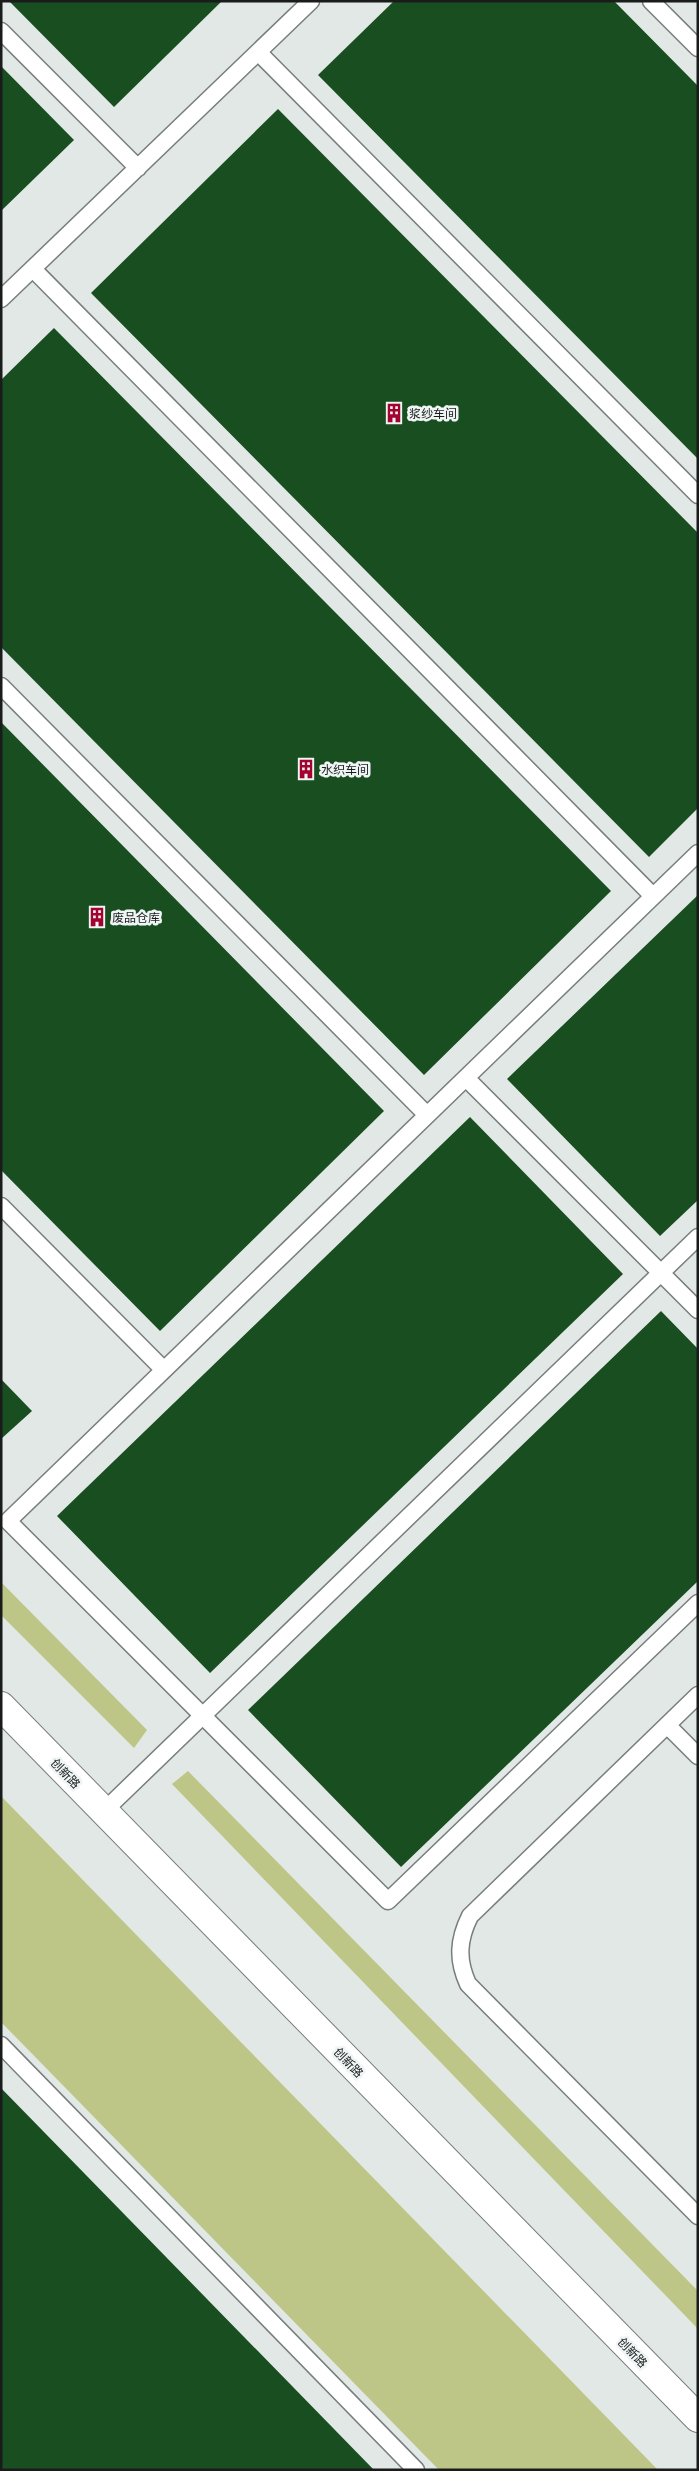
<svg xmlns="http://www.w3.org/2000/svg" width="699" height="2471" font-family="Commissioner,'Noto Sans SC',sans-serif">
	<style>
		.green { fill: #bec687 }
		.building { fill: #194e21 }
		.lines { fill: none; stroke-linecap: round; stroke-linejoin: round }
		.service-casing { stroke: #787e7c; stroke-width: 19 }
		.secondary-casing { stroke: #787e7c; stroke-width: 30 }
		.service { stroke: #fff; stroke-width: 16 }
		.secondary { stroke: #fff; stroke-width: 28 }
		.labels { text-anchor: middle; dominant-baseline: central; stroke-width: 5; stroke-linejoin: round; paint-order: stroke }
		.poi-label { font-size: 12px; fill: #191c1b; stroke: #eef5f4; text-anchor: start }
		.street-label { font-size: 12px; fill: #191c1b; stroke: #eef5f4 }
	</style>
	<rect width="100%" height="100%" fill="#e1e8e6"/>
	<path class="green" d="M1,1582L147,1730L134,1748L1,1615Z
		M188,1771L698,2291V2329L172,1784Z
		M1,1796L658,2470H439L1,2022Z"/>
	<path class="building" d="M9,1H222L114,107Z
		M394,1H614L698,86V459L318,75Z
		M1,66L74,140L1,211Z
		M278,109L698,533V808L649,857L91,293Z
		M54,328L611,891L424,1075L1,647V380Z
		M1,722L384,1111L160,1331L1,1170Z
		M698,895V1200L660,1236L507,1079Z
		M470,1117L623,1274L210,1673L57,1516Z
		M661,1311L698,1349V1581L401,1867L248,1710Z
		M1,1379L32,1411L1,1439Z
		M1,2088L374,2470H1Z"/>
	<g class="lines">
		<defs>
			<path id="service" d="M651,1L698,48
				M1,31L138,168
				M258,52L698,495
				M33,269L653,896
				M1,299L311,1
				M1,686L427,1115
				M698,853L8,1521L388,1901L698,1603
				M466,1078L698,1310
				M1,1206L164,1370
				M698,1695L470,1916C458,1940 457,1960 468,1984L698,2216
				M667,1725L698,1756
				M104,1811L698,1237
				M1,2045L416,2470"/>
			<path id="secondary" d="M1,1706L698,2418"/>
		</defs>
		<use href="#service" class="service-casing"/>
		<use href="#secondary" class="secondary-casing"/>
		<use href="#service" class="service"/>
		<use href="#secondary" class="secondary"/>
	</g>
	<defs>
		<symbol id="building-bare" viewBox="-9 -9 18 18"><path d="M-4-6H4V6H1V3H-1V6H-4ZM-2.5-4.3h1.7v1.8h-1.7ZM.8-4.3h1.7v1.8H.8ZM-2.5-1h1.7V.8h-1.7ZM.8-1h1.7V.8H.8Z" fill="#a2032f" stroke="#eef5f4" stroke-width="2.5" paint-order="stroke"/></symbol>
	</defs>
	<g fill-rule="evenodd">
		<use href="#building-bare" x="380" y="399" width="28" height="28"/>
		<use href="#building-bare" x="292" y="755" width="28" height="28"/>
		<use href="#building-bare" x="83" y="903" width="28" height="28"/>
	</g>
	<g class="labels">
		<g class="poi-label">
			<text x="409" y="413">浆纱车间</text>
			<text x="321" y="769">水织车间</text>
			<text x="112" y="917">废品仓库</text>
		</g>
		<g class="street-label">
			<text transform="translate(66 1773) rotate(46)">创新路</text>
			<text transform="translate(349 2062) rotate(46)">创新路</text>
			<text transform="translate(633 2352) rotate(46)">创新路</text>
		</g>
	</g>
	<rect width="699" height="2471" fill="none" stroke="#191c1b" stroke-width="5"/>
</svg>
